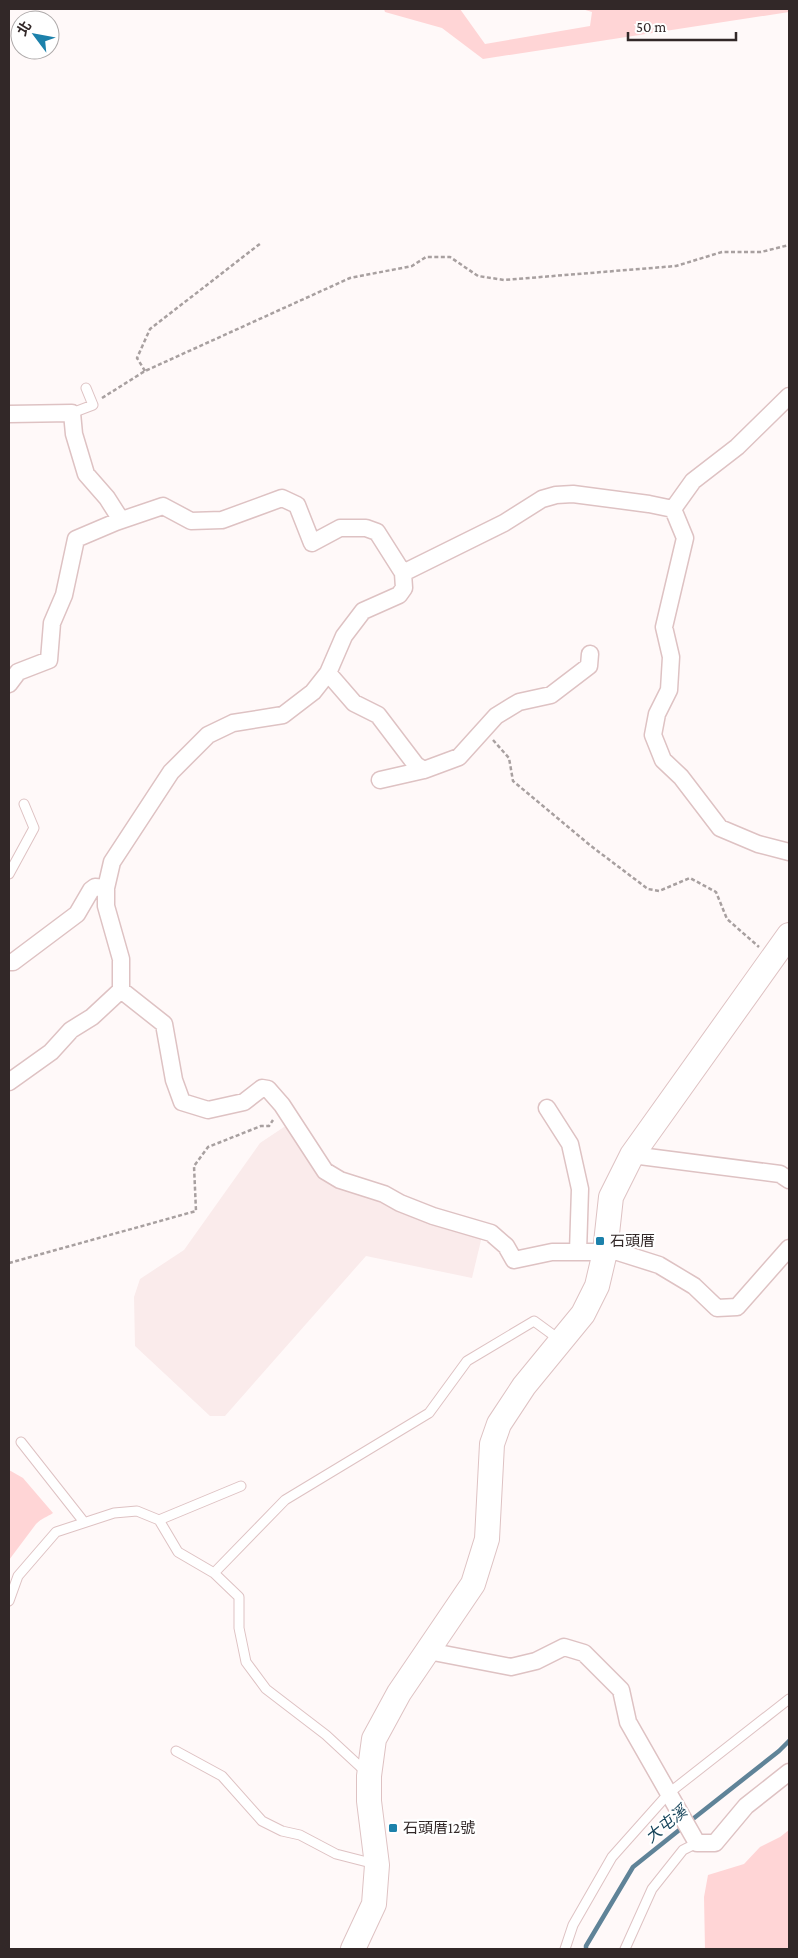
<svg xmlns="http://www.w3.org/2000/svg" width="798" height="1958" font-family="'Crimson Pro','Noto Sans TC',serif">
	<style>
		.built { fill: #faebeb }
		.green { fill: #ffd5d6 }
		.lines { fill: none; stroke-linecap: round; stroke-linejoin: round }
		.stream { stroke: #5f8398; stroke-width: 4.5 }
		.lane-casing { stroke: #dec2c3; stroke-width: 11 }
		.street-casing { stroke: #dec2c3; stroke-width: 19 }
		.secondary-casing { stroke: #dec2c3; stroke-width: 26 }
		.path { stroke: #a8a0a0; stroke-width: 2.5; stroke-dasharray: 4 2.5; stroke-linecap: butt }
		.lane { stroke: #fff; stroke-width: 9 }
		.street { stroke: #fff; stroke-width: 16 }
		.secondary { stroke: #fff; stroke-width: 24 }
		.poi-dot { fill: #1c81ab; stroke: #fff; stroke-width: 2 }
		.labels { text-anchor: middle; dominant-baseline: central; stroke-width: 4.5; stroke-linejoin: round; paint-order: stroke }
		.poi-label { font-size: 15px; fill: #322828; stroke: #fff; text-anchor: start }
		.water-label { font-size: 16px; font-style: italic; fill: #16445a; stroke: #fff }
	</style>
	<rect width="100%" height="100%" fill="#fff9f9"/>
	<path class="built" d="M287,1125L334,1177L483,1232L472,1278L366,1256L225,1416H210L135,1346L134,1297L140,1279L184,1250L260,1143Z"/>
	<path class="green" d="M384,9H460L485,44L590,26L592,12L582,9H789V12L483,59L442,28L385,12Z
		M9,1470L23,1478L53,1513C47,1517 42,1518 36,1524L9,1560Z
		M789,1830V1949H705L704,1897L708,1875L744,1864L760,1847L780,1837Z"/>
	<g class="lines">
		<path class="stream" d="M689,1822L779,1751L789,1741
			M586,1949V1946L633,1867L683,1827"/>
		<defs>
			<path id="lane" d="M72,413L93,405L86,388
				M9,874L34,828L24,804
				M21,1442L84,1522
				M159,1520L241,1486
				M214,1573L285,1500L429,1413L467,1361L534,1321L560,1340
				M9,1601L18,1576L56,1532L114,1513L137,1511L159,1520L178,1552L214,1573L239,1597V1628L246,1662L266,1689L326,1735L367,1773
				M176,1751L222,1776L262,1821L282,1831L300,1835L336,1854L375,1864
				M565,1949L573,1925L612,1857L669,1793L789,1699
				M625,1949L652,1889L683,1850L697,1843"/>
			<path id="street" d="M789,396L737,447L693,481L673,509L685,538L664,627L671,657L669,690L657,714L653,735L663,760L681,777L720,828L758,844L789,852
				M9,414L72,413L74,434L86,474L107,498L121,520
				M328,673L354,703L378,715L416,765L424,770L459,757L496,716L519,702L551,695L589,666L590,654
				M9,684L18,672L49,660L52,623L64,595L76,539L116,522L163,506L191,521L222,520L282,498L297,505L312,543L340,528H366L377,532L403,573
				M380,780L424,770
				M9,962H13L77,914L91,890L95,887L106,888
				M121,990L164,1024L174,1080L182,1102L208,1110L244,1102L262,1088L268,1089L282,1105L325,1171L340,1180L384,1194L400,1203L433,1216L491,1233L506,1246L514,1260L552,1252H618L659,1265L694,1286L717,1308L737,1307L789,1248
				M9,1082L51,1052L71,1030L92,1017L121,990V959L106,906V888L112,862L171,772L208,735L233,723L283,715L313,692L328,673L344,636L363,611L399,595L404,588L403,573L504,523L542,499L556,495L573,494L649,504L673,509
				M547,1108L570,1144L580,1189L578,1252
				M632,1155L780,1174L789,1180
				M428,1651L511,1667L536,1661L564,1647L584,1653L621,1690L628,1722L697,1843H715L746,1806L789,1772"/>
			<path id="secondary" d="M353,1949L374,1904L377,1865L369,1801V1776L374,1739L399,1693L473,1584L487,1539L492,1444L499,1424L524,1386L583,1314L597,1286L605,1252L611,1197L632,1155L789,935"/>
		</defs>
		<use href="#lane" class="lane-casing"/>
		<use href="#street" class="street-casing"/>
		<use href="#secondary" class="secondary-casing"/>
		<path class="path" d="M145,371L137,358L150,329L261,243
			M102,398L145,371L350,278L412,266L426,257H450L478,276L504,280L676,266L722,252H761L789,245
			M493,740L509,758L513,781L591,846L648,889L659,891L690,878L716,892L727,919L759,947
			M9,1263L196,1211L194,1166L208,1147L261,1126H269L273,1120"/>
		<use href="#lane" class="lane"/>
		<use href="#street" class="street"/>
		<use href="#secondary" class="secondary"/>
	</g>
	<g class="poi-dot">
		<rect x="595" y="1236" width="10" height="10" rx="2.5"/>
		<rect x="388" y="1823" width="10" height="10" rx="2.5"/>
	</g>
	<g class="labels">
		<g class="poi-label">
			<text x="610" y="1241">石頭厝</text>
			<text x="403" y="1828">石頭厝12號</text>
		</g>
		<g class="water-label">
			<text transform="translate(666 1824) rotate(-39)">大屯溪</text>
		</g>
	</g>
	<rect width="798" height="1958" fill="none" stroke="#322828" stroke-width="20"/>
	<g transform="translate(35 35) rotate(302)"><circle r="24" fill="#ffffff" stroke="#ada9a9"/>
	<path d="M0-4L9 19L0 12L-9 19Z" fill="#1c81ab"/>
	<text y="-8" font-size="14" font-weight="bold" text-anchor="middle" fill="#322828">北</text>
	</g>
	<path d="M628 32v8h108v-8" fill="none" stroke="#322828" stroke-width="2.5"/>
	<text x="636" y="32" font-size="15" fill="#322828" stroke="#ffffff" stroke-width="4" paint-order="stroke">50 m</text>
</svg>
